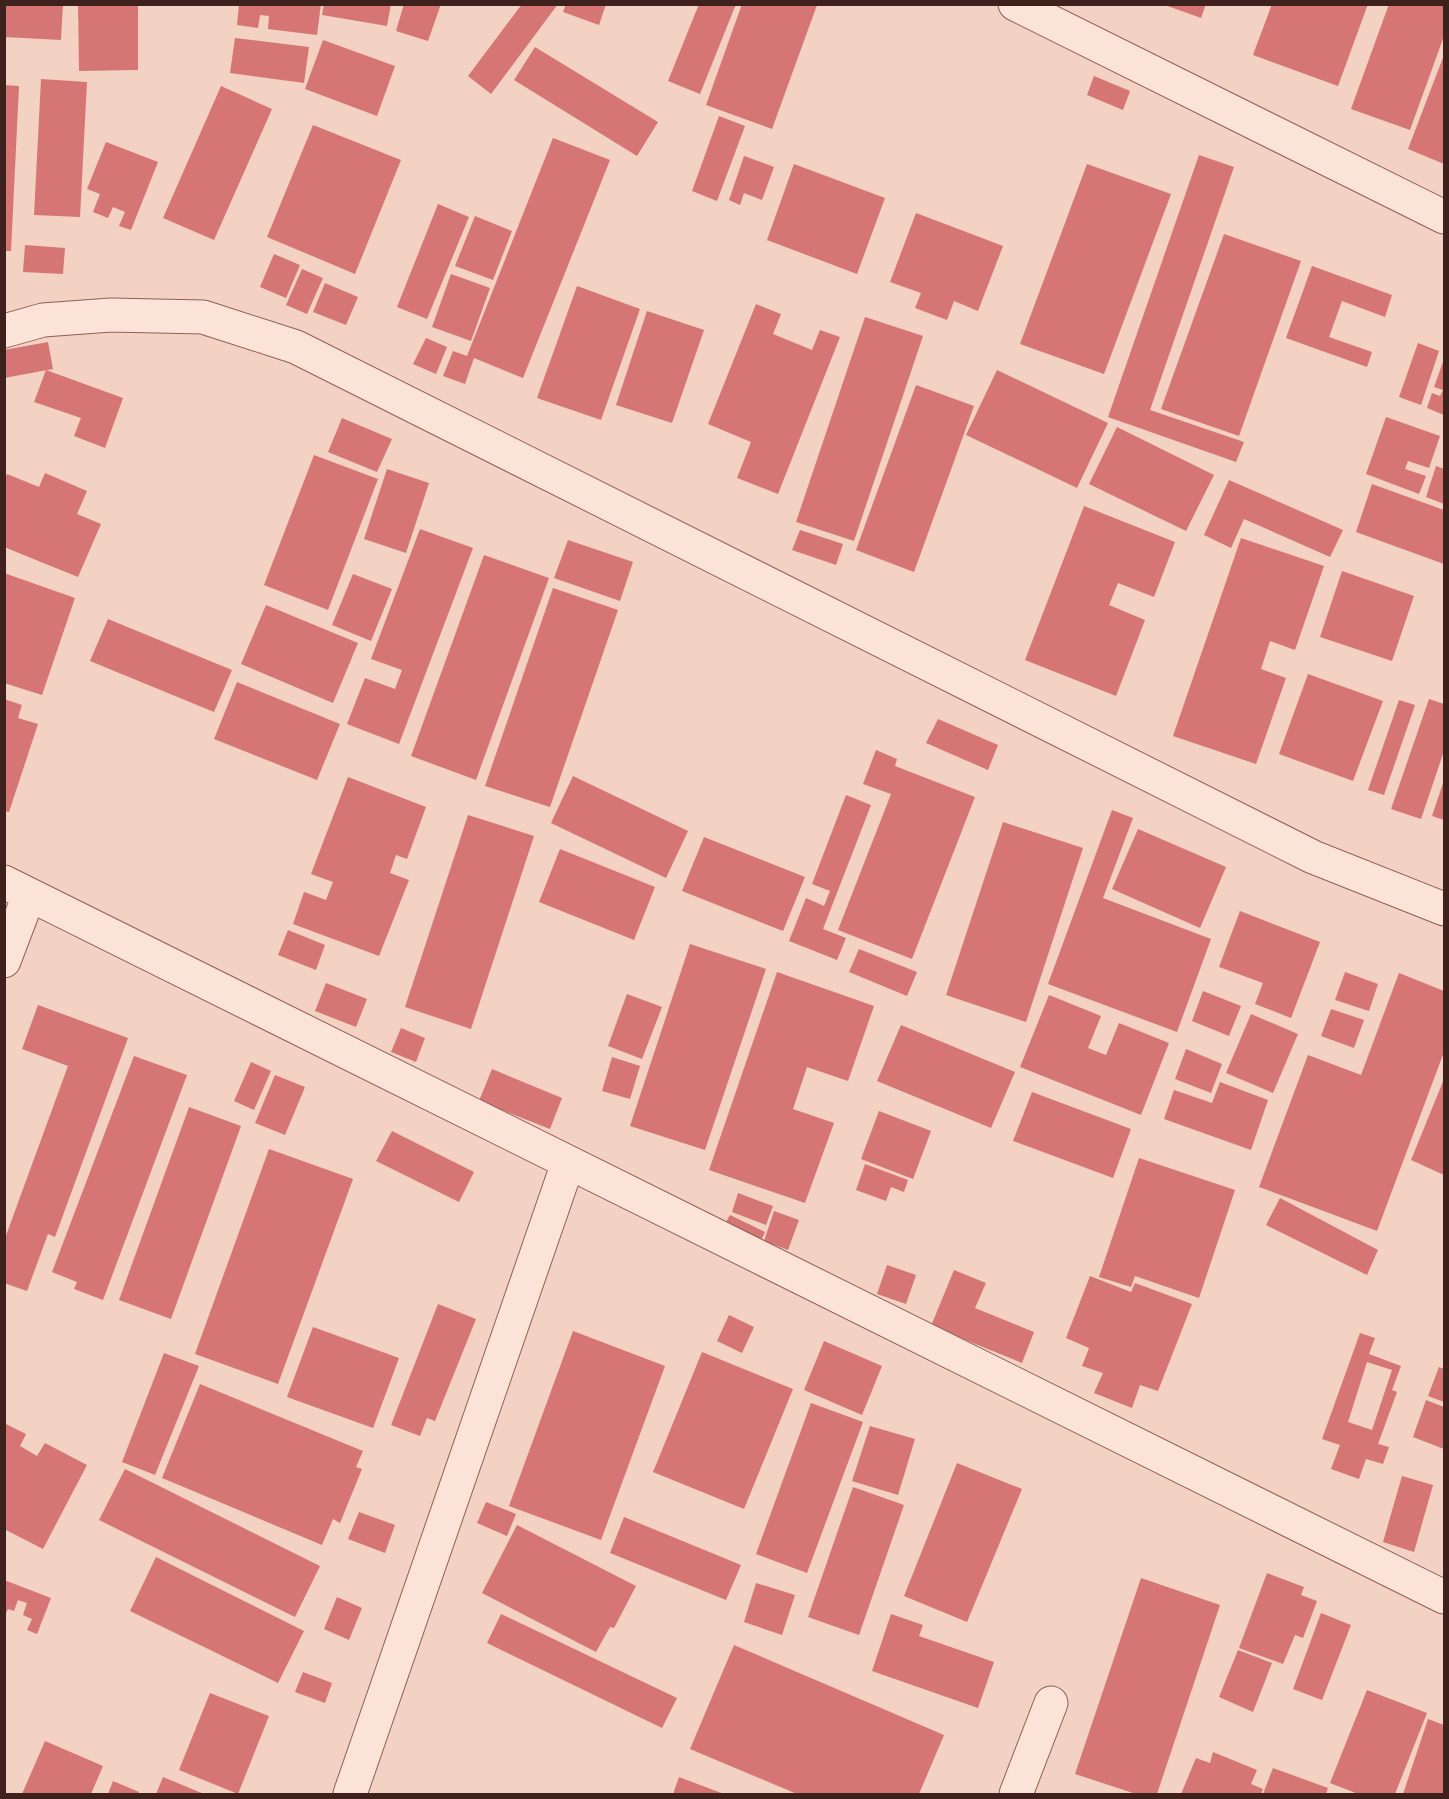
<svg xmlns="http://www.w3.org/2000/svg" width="1449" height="1799" font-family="'Roboto Serif',serif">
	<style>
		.building { fill: #d57674; fill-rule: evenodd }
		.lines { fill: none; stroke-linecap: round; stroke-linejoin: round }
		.minor-casing { stroke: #905f57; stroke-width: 35 }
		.minor { stroke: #fce3d7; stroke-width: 33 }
	</style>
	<rect width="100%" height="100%" fill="#f3d1c3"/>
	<path class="building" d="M4,4H63L61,40L4,37Z
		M78,4H138V70L79,71Z
		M239,4H321L317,35L268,29L269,16L260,15L258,28L237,25Z
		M324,4H391L387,26L322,15Z
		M404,4H441L428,41L396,31Z
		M522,4H558L491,94L468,76Z
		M566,4H606L599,25L563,12Z
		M699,4H736L700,94L668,81Z
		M742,4L817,5L772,129L706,105Z
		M1162,4H1206L1201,18Z
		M1272,4H1368L1338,86L1253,55Z
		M1389,4H1444V36L1410,130L1351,109Z
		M235,38L309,47L304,83L230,73Z
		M323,40L395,66L377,116L305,89Z
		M535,47L658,122L637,156L514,80Z
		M1444,55V164L1408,149Z
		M1094,76L1130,91L1123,110L1087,95Z
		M41,79L87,82L80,217L34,215Z
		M4,85L19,86L11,251H4Z
		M221,86L272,109L214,240L163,218Z
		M719,116L745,126L717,201L692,191Z
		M313,125L401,160L355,274L267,237Z
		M553,138L610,160L523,378L474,358L465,384L443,376L453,351L467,356Z
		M106,142L158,162L131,230L119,226L125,212L113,207L108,218L93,212L100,194L87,189Z
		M1199,155L1234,167L1150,410L1244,442L1236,462L1108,417Z
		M744,156L774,167L762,200L744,193L740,205L729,200Z
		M794,164L885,198L857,274L767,240Z
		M1087,164L1171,194L1104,374L1020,344Z
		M438,204L469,217L427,319L397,307Z
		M916,213L1003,246L978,311L954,301L947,320L915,308L921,293L890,282Z
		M475,216L512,231L493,280L455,266Z
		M1224,234L1301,261L1239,436L1161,409Z
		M25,245L65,248L63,274L23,272Z
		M274,254L300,265L286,298L260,287Z
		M1312,266L1392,295L1385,317L1342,301L1329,337L1372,352L1367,367L1286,338Z
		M302,269L323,278L307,314L286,305Z
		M451,274L490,288L471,341L432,327Z
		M325,283L358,297L346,325L313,312Z
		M577,286L640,309L601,420L537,398Z
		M756,304L781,314L773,334L812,350L820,330L840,337L778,494L737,478L751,442L708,424Z
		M647,311L704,330L672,423L616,405Z
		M865,317L923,336L854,541L796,522Z
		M426,338L447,347L436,374L413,364Z
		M48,342L53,369L4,378V350Z
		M1418,343L1439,351L1421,405L1399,397Z
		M1444,359V415L1427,408L1432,393L1440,396L1443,390L1434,387Z
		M46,370L123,398L105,448L74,436L81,418L34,402Z
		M997,370L1108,423L1077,488L966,435Z
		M916,385L974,406L914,572L856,550Z
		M1386,417L1440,436L1429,468L1408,461L1405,469L1426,476L1419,494L1366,474Z
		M342,418L392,439L377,472L328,452Z
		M1117,427L1214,475L1186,531L1089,484Z
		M314,455L378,479L328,610L264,585Z
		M1436,466L1444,469V504L1426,497Z
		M387,469L429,483L406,553L364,539Z
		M45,473L87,491L77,514L101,524L78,577L4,547V481L7,474L39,487Z
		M1229,480L1343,530L1330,557L1244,519L1231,548L1204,535Z
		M1372,484L1444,510V564L1356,532Z
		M1084,506L1175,542L1154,597L1118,583L1109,605L1145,620L1116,696L1025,660Z
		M420,529L473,548L399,744L347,724L365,678L395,689L402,670L371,659Z
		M800,530L843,544L836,565L792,550Z
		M1241,538L1324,566L1295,650L1270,641L1261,669L1286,678L1256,764L1173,736Z
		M568,540L633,562L620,601L554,578Z
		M484,555L549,578L476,780L411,756Z
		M1342,571L1414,596L1392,661L1320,637Z
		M4,573L75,598L42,695L4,683Z
		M353,574L392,589L371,641L332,625Z
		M553,588L618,610L550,807L485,786Z
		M266,605L358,643L333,703L241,664Z
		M108,619L232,670L214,712L90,661Z
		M1308,674L1383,701L1353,781L1279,754Z
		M237,682L340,724L317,780L214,739Z
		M4,699L22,705L18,718L38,724L9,812L4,811Z
		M1429,699L1444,704V751L1421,819L1391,809Z
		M1399,700L1415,705L1384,795L1368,790Z
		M938,719L998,745L988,770L926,743Z
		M876,750L897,759L895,766L975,797L912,959L838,930L891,794L863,784Z
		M573,776L688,831L666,878L551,823Z
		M348,777L426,807L407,859L396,855L390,873L409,880L379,956L293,924L304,892L326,900L333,882L311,874Z
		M1444,780V820L1432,816Z
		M846,795L871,805L823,929L846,938L837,960L789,941L806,898L824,906L830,891L812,884Z
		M1112,810L1133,818L1103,898L1211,939L1177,1032L1048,984Z
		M468,815L534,836L471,1029L405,1007Z
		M1003,822L1083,848L1026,1022L946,995Z
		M1138,829L1226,867L1200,928L1112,889Z
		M704,837L805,877L783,931L682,891Z
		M560,849L655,887L634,940L539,902Z
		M1240,911L1320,942L1291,1018L1255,1004L1263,983L1219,967Z
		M288,930L325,945L316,970L278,955Z
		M690,944L766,969L705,1150L630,1126Z
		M859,949L917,972L907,996L849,972Z
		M777,972L874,1006L848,1081L807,1067L793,1109L834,1123L805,1203L709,1170Z
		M1345,972L1378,984L1369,1011L1335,1000Z
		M1399,973L1444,991V1052L1377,1231L1259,1187L1308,1055L1361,1075Z
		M326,983L367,999L356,1027L315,1011Z
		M1203,991L1241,1006L1229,1036L1192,1021Z
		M627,994L662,1007L642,1059L608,1046Z
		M1049,995L1101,1016L1088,1048L1106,1055L1119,1023L1169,1043L1141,1115L1020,1067Z
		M38,1005L128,1038L55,1237L48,1234L27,1291L4,1283V1241L68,1066L22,1049Z
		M1331,1009L1364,1020L1354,1048L1321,1036Z
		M1251,1014L1298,1034L1273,1093L1226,1073Z
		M901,1025L1015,1072L991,1128L877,1081Z
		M401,1028L425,1038L416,1062L391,1052Z
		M1186,1049L1222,1064L1211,1093L1175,1079Z
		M134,1056L187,1075L103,1300L74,1289L77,1282L52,1272Z
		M612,1057L640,1066L630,1099L602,1091Z
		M251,1062L271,1071L254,1110L234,1101Z
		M492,1069L562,1098L550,1129L479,1101Z
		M275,1075L305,1087L285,1135L255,1123Z
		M1444,1079V1175L1411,1160Z
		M1220,1082L1268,1100L1251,1150L1164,1119L1174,1090L1212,1103Z
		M1032,1092L1131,1129L1113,1178L1013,1141Z
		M189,1107L241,1126L171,1319L119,1300Z
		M879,1111L931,1131L913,1179L861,1159Z
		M392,1131L474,1172L459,1202L376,1161Z
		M269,1149L353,1179L278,1384L195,1354Z
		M1139,1158L1235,1190L1199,1298L1135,1276L1131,1287L1099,1277Z
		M865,1164L908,1180L904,1192L891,1187L886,1201L856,1190Z
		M738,1193L773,1206L766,1225L732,1212Z
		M1280,1198L1378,1250L1367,1275L1266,1225Z
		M774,1211L799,1220L788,1250L764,1241Z
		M730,1215L765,1232L757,1249L721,1231Z
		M887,1265L916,1275L906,1304L877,1294Z
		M954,1270L986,1283L975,1308L1034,1332L1022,1363L931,1326Z
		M1090,1276L1131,1292L1135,1283L1192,1304L1158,1391L1140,1385L1132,1408L1094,1393L1103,1373L1082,1366L1089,1348L1066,1338Z
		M438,1304L476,1319L435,1421L427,1418L420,1436L391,1425Z
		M729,1315L754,1327L742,1353L717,1341Z
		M313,1327L399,1358L373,1428L287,1397Z
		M573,1331L665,1366L601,1540L509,1506Z
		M1360,1333L1375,1338L1369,1354L1401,1366L1392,1390L1397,1392L1378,1444L1389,1447L1383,1464L1366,1459L1359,1479L1331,1469L1340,1445L1322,1439ZM1367,1362L1392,1370L1372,1430L1348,1422Z
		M824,1341L882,1366L862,1415L804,1390Z
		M702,1352L793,1389L744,1509L653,1472Z
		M164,1353L199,1366L155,1475L122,1462Z
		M1439,1367L1444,1369V1402L1428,1396Z
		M200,1384L363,1451L356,1467L362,1469L340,1523L333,1519L322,1545L162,1478Z
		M1426,1400L1444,1407V1449L1413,1437Z
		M811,1403L863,1422L807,1573L756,1554Z
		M4,1423L26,1434L20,1446L37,1456L45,1443L87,1465L43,1549L4,1529Z
		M870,1426L915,1439L898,1495L852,1481Z
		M957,1463L1022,1489L967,1622L904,1596Z
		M125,1469L320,1566L295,1617L99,1520Z
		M1402,1476L1433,1485L1414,1552L1383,1542Z
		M853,1487L904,1505L859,1635L808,1617Z
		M486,1502L516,1514L507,1536L477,1523Z
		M359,1512L395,1525L385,1553L348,1539Z
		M624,1517L741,1565L726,1600L610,1553Z
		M517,1525L636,1586L614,1628L610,1627L596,1652L482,1593Z
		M156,1557L304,1631L278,1683L130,1611Z
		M1267,1573L1304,1587L1301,1595L1317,1601L1303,1638L1295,1635L1283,1664L1239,1648Z
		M1141,1578L1220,1605L1157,1794H1136L1075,1774Z
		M4,1580L51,1598L37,1634L27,1630L32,1619L23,1615L27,1603L18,1600L14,1611L8,1609L4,1617Z
		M756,1583L795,1595L782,1635L744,1622Z
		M337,1597L362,1608L349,1640L324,1629Z
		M1321,1613L1351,1625L1322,1700L1293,1689Z
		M501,1614L677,1698L662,1728L487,1643Z
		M891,1614L923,1625L919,1636L994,1662L978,1708L872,1671Z
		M734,1645L944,1735L919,1794H797L690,1749Z
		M1238,1650L1272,1663L1253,1712L1219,1697Z
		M303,1672L332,1683L325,1703L295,1692Z
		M1367,1690L1427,1713L1395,1794H1358L1330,1783Z
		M210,1693L269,1716L238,1794L179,1770Z
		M1428,1719L1444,1725V1794H1403Z
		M45,1741L103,1766L91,1794H22Z
		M1213,1752L1257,1770L1251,1784L1263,1789L1261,1794H1181L1196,1758L1210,1763Z
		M1273,1768L1328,1788L1326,1794H1263Z
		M163,1777L204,1794H156Z
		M679,1777L724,1794H673Z
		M113,1781L139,1792L138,1794H108Z"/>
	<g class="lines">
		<defs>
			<path id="minor" d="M1015,4L1444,217
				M4,331L43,320L111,315L203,317L296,347L1313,857L1444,909
				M4,882L1444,1597
				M4,961L29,895
				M350,1794L568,1163
				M1016,1794L1051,1703"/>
		</defs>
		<use href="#minor" class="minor-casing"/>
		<use href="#minor" class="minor"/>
	</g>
	<rect width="1449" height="1799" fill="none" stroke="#3e201d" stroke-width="12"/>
</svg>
